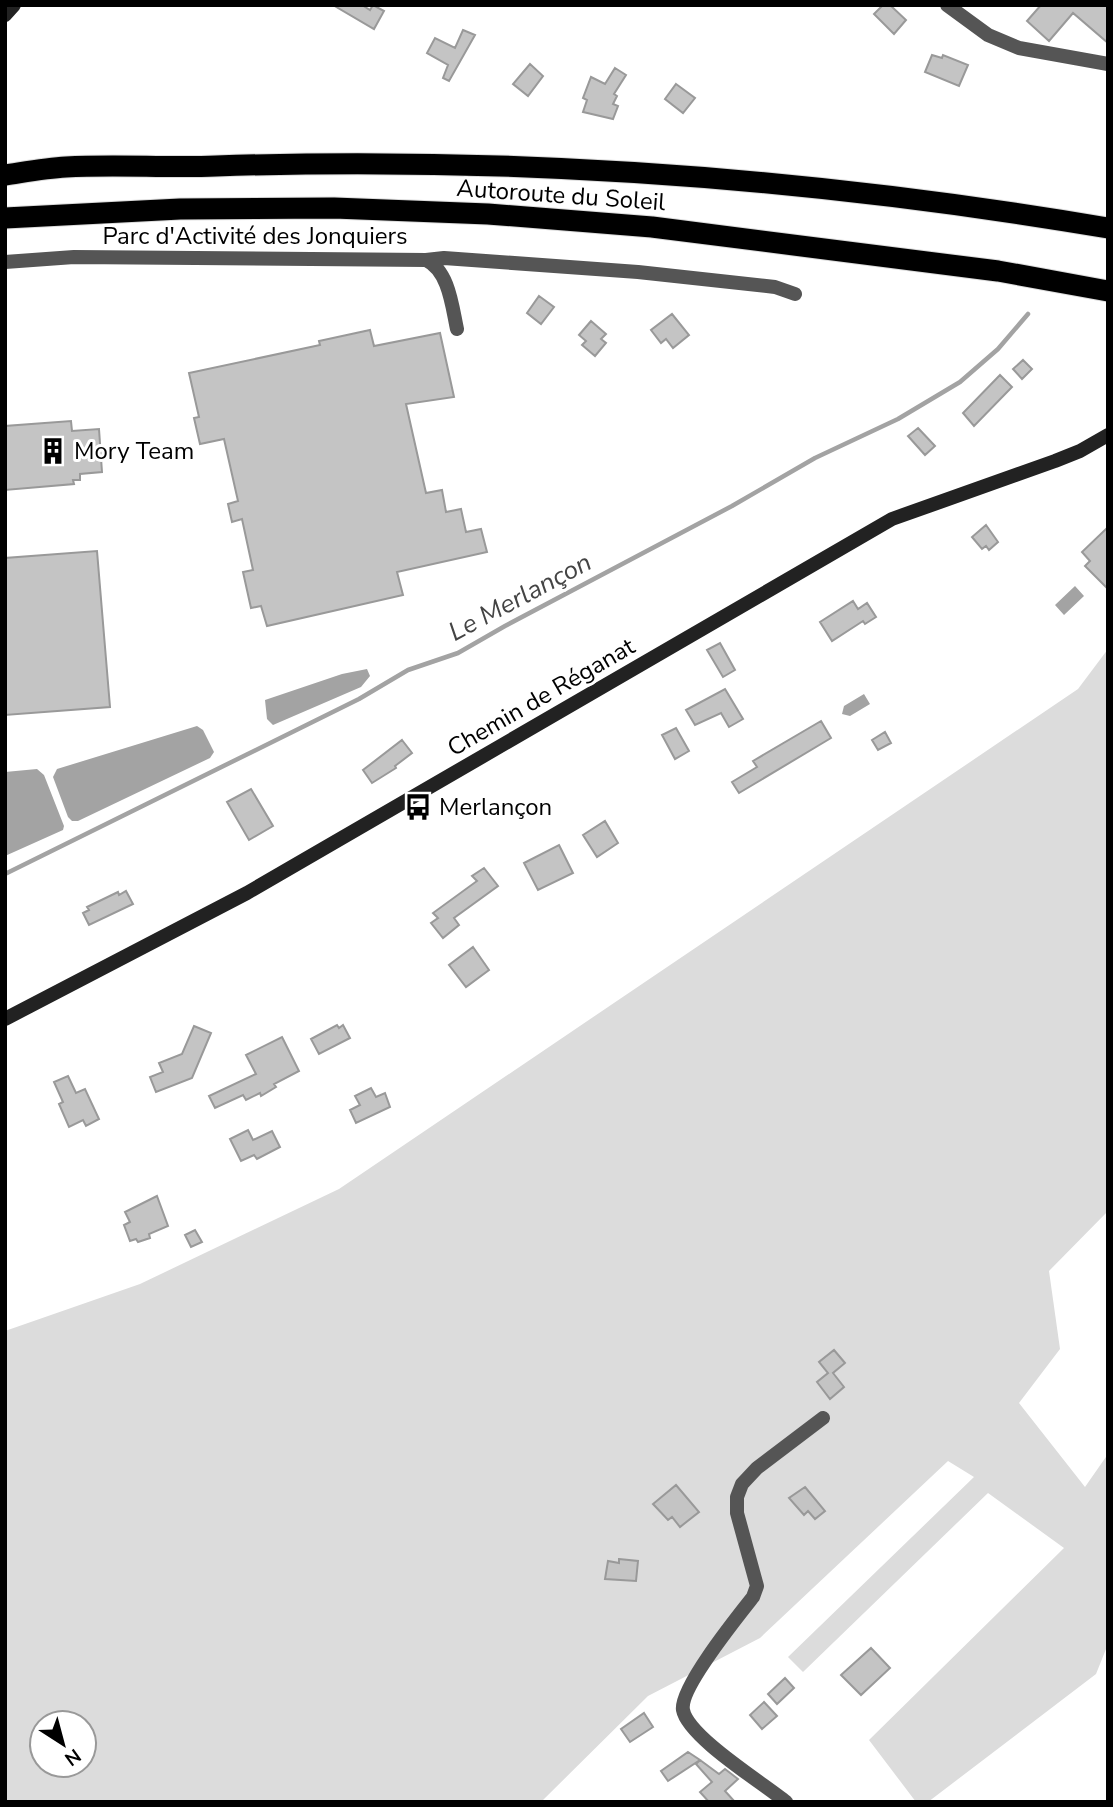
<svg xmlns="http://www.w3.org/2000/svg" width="1113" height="1807" font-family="'Nunito Sans',sans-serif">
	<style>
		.green { fill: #dcdcdc; fill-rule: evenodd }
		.water { fill: #a3a3a3 }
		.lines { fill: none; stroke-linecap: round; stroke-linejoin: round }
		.stream { stroke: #a3a3a3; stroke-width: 4.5 }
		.building { fill: #c4c4c4; stroke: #999; stroke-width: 2 }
		.highway-casing { stroke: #dbdbdb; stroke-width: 23 }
		.street { stroke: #555; stroke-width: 14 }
		.secondary { stroke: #222; stroke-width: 14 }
		.highway { stroke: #000; stroke-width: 21 }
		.labels { text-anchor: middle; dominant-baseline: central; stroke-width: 6; stroke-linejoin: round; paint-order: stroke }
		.street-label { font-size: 24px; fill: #000; stroke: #fff }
		.poi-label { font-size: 24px; fill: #000; stroke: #fff; text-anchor: start }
		.water-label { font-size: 26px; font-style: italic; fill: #444; stroke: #fff }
	</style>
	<rect width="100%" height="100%" fill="#fff"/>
	<path class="green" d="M1108,649V1211L1049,1271L1060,1349L1019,1403L1085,1487L1108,1454V1644L1096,1674L928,1802H916L869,1740L1064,1548L988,1493L803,1672L788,1657L974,1477L948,1461L760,1638L648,1696L541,1802H5V1331L140,1284L339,1189L1078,689ZM42,1723H84V1765H42Z"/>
	<path class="water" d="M1075,586L1084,596L1064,615L1055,605Z
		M367,669L370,676L361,687L273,725L267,719L265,700L342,674Z
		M864,694L870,704L850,716L842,714L844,706Z
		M197,726L203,730L214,752L210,758L78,821H72L68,817L53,777L57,769Z
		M37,769L44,775L64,826L63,830L5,856V772Z"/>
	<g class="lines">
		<path class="stream" d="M5,874L359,699L408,670L458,653L505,626L732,506L815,458L898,419L960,382L998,349L1028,314"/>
	</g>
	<path class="building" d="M333,5H362L370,10L373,5L384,11L374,29Z
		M883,5H890L906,20L894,34L874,14Z
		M1041,5H1108V43L1073,13L1049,41L1027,21Z
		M463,30L475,35L449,81L443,78L448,65L427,53L435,38L455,48Z
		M932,55L942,58L943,55L968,65L959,86L925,72Z
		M530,64L543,76L528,96L513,84Z
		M615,68L626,75L614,94L617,96L613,104L618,106L613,119L583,112L587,100L583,98L591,77L605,84Z
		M676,84L695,98L683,113L665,99Z
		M539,296L554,307L541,324L527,313Z
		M672,314L689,335L673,348L666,339L661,343L651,330Z
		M591,321L606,334L601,339L606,343L595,356L582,345L586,341L579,335Z
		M370,330L374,346L440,333L454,397L406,404L426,493L442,490L446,512L461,509L466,532L481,529L487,552L397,572L403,595L267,626L261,606L251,608L243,572L253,570L242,519L232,522L228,504L238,501L224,439L200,444L194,418L199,417L189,373L320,345L319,341Z
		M1023,360L1032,369L1022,379L1013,369Z
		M1000,375L1012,387L974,426L963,413Z
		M71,421L72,431L99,429L102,472L80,474V480H73L74,484L5,490V426Z
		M918,428L935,446L925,455L908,436Z
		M986,525L998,542L989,550L986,546L982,549L972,537Z
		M1108,527V589L1085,566L1090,561L1082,552Z
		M97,551L110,707L5,715V558Z
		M853,601L858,609L867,603L876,617L865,624L863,621L832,641L820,622Z
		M720,643L735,670L723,677L707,650Z
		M725,689L743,719L729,727L721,713L695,725L686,710Z
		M821,721L831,738L739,793L732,782L757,767L753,761Z
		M676,728L689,751L675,759L662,735Z
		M885,732L891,743L878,750L872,740Z
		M402,740L412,753L395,766L396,768L372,783L363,770Z
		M251,789L273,826L249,840L227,802Z
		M605,821L618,843L597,857L583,835Z
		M559,845L573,873L538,890L524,863Z
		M484,868L498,886L454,918L459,925L443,938L431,923L438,918L433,913L477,881L472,876Z
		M126,891L133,904L89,925L83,913L89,910L87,907L118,892L119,895Z
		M473,947L489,970L466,987L449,965Z
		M337,1025L339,1028L343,1025L350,1038L319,1054L311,1039Z
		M194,1026L211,1033L192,1078L156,1092L150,1077L163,1072L159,1063L182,1054Z
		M282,1037L299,1071L274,1084L276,1087L261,1096L260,1093L246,1100L243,1095L215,1108L209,1096L256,1074L246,1055Z
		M68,1076L76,1093L85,1089L99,1119L86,1126L83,1120L69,1127L59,1104L63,1102L54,1082Z
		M371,1088L376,1097L385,1093L390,1107L356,1123L350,1110L360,1105L355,1096Z
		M248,1130L253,1140L272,1131L280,1147L257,1159L254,1155L241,1161L230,1139Z
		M157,1196L168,1226L149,1234L150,1238L138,1242L136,1239L130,1241L124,1225L130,1222L125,1212Z
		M195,1230L202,1242L191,1247L185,1235Z
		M834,1350L845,1363L833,1373L844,1387L830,1399L817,1382L828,1373L819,1362Z
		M676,1485L699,1512L680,1527L672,1517L668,1520L653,1504Z
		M805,1487L825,1511L815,1519L808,1511L804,1515L789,1498Z
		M619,1559L638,1561L636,1581L605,1579L608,1561L619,1563Z
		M871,1648L890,1668L861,1695L841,1675Z
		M785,1678L794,1688L777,1704L768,1694Z
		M764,1702L777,1716L762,1729L750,1715Z
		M644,1713L653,1727L630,1742L621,1729Z
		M688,1752L700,1760L668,1781L661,1771Z
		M700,1760L719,1774L725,1769L738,1779L725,1791L735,1802H709L700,1792L712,1782L696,1764Z"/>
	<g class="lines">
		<defs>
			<path id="highway" d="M5,175C25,172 46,168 66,167C115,164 166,168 216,166C515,156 813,178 1108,228
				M5,218L180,209L334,208L488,214L652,227L998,271L1108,291"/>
		</defs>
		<use href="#highway" class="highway-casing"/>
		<path class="street" d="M947,5L988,35L1019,48L1108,64
			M426,260L444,258L638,272L775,287L795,294
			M5,262L74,257L426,260C449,271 452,306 457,329
			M786,1802C763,1783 688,1737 683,1710C679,1689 738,1616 753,1597L757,1586L737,1513V1497L742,1484L757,1468L823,1418"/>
		<path class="secondary" d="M5,15L14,5
			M5,1019L247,893L892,519L1055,461L1080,451L1108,435"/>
		<use href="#highway" class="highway"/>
	</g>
	<defs>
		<symbol id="building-bare" viewBox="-9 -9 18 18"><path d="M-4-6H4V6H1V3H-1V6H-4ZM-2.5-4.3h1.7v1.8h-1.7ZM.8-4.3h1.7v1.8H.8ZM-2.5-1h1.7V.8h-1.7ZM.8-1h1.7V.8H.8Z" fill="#000" stroke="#fff" stroke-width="2.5" paint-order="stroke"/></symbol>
		<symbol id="bus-bare" viewBox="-9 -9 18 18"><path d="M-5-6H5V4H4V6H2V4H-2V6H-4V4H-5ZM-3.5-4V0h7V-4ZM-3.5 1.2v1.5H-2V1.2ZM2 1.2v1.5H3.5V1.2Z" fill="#000" stroke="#fff" stroke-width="2.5" paint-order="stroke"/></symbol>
	</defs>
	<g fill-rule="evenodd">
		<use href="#building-bare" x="34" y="432" width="38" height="38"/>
		<use href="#bus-bare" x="399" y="788" width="38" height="38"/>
	</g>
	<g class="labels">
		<g class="street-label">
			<text transform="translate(561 195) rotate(4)">Autoroute du Soleil</text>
			<text x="255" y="236">Parc d'Activité des Jonquiers</text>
			<text transform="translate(541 697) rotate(-30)">Chemin de Réganat</text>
		</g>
		<g class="poi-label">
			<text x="74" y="451">Mory Team</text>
			<text x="439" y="807">Merlançon</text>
		</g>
		<g class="water-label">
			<text transform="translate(520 597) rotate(-28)">Le Merlançon</text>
		</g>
	</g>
	<rect width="1113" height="1807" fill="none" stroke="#000000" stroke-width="14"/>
	<g transform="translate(63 1744) rotate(144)"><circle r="33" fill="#ffffff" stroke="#999999" stroke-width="2"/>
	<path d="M0-5L12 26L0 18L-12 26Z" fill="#000000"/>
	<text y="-10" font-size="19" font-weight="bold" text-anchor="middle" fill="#000000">N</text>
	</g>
</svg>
